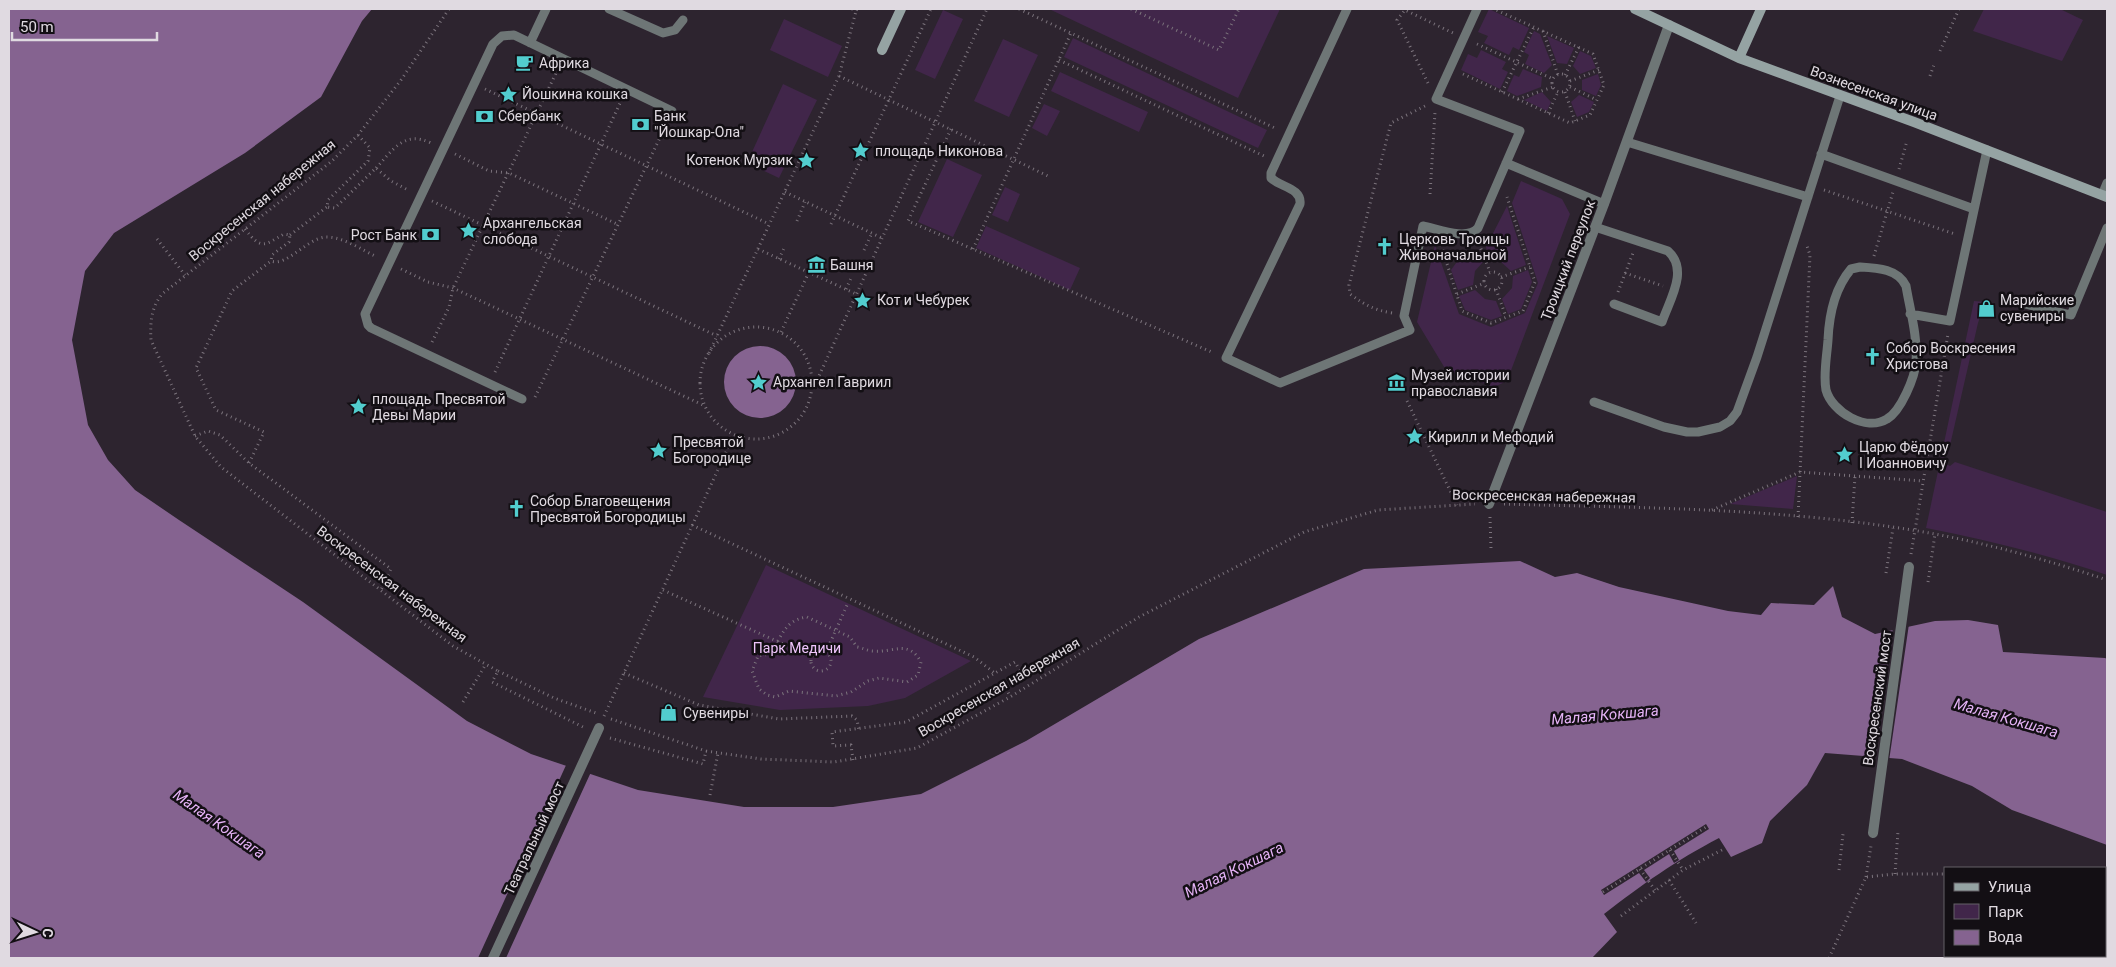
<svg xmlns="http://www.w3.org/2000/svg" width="2116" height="967" font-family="Roboto,sans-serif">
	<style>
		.green { fill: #41264a }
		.water { fill: #856390 }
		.pier { fill: #2d242f }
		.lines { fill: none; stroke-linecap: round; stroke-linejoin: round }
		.path { stroke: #7c747d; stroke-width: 3; stroke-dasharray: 1 4; stroke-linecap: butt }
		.lane { stroke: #6e7676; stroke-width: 9 }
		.street { stroke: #6e7676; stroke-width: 10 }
		.secondary { stroke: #95a3a3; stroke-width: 10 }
		.street-bridge { stroke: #6e7676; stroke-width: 10 }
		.labels { text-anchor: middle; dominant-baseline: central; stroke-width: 5; stroke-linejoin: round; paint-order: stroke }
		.poi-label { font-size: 14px; fill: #e0dae1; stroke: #130f14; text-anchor: start }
		.street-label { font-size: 14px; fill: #e0dae1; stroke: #130f14 }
		.park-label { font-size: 14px; fill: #efc5fc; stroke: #130f14 }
		.water-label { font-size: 15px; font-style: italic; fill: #e6b3f7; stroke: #130f14 }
	</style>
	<rect width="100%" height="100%" fill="#2d242f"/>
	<path class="green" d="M1049,9H1280L1238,98Z
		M1489,9L1529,28L1519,50L1513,47L1509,55L1484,43L1488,36L1478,32Z
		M1984,9H2060L2083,20L2062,61L1973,31Z
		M943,10L963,19L935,79L915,70Z
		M784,19L842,46L828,77L770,50Z
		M1534,31L1540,34L1552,65L1544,73L1525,64L1529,55L1524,52Z
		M1547,36L1574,48L1567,64L1557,63Z
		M1073,38L1267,130L1258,148L1064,57Z
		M1003,39L1038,55L1009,117L974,101Z
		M1481,50L1506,62L1502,69L1508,72L1500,89L1461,70L1468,54L1477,58Z
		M1580,51L1591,56L1596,68L1580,74L1573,66Z
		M1523,69L1542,77L1541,87L1517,96L1507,91L1514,75L1519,77Z
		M1060,72L1148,112L1139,132L1051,91Z
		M1598,74L1601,85L1596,96L1582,90V80Z
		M783,84L817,100L779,178L747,163Z
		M1542,92L1551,102L1547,111L1524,100Z
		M1579,95L1594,102L1589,112L1577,117L1571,102Z
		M1044,104L1060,111L1047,136L1032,128Z
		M947,159L982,175L953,237L918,222Z
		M1521,181L1562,199L1570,214L1507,381L1494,387L1446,370L1417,322L1435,245L1459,314L1491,327L1525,313L1538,283L1512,203Z
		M1005,187L1020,194L1008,222L992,215Z
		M1507,206L1526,265L1511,271L1501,262L1489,260L1486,247Z
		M986,226L1080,268L1070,290L976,248Z
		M1464,252L1480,255L1483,262L1475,271L1473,285L1458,290L1451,270Z
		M1528,270L1532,282L1521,309L1508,314L1502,299L1512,288L1513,276Z
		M1475,290L1485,299L1496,301L1502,316L1491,320L1465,310L1459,296Z
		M1974,301L1985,302L1978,323L1948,454L1944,458V463L1950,466L1955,462L2107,512V575C2048,555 1988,540 1926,528Z
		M1797,476L1793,509L1730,504Z
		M766,565L971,661L905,698L868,706L780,710L703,697Z"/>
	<path class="water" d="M9,9H372L362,21L321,97L245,153L114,233L85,271L72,340L88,425L108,460L135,490L179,520L303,602L467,721L531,754L638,790L744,807H833L921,794L1026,741L1199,639L1364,569L1520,561L1555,577L1577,573L1619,587L1728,611L1761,615L1771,603L1814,605L1833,586L1842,617L1875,634L1935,621L1968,620L1998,625L2003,652L2105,658L2107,659V845L2012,810L1972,786L1902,759L1825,753L1807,785L1770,821L1762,843L1731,857L1719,838C1675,861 1643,884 1604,914L1617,932L1592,958H9Z
		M724 382a36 36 0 1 1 72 0a36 36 0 1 1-72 0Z"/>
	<path class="pier" d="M1909,624L1889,761L1875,759L1893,627Z
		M567,763L591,772L506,958H478Z
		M1706,824L1709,829L1674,851L1679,860L1674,863L1669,854L1644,870L1650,878L1646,882L1639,873L1604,895L1601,890Z"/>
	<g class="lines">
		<path class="path" d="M449,9L401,80L358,135L332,161L162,294C151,308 150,323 151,340L195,436L221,467L453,646L498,671L492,682L585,728
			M852,9L856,11L857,9
			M1019,9L1277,129
			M1131,9L1219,50L1239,9
			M1543,31L1558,75
			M1477,44L1553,79
			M1940,51L1959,9
			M1059,60L1264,156
			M1552 83a9 9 0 1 1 18 0a9 9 0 1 1-18 0Z
			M1463,74L1570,123L1590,115L1604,85L1593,54L1494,9
			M1565,75L1579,47
			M839,76L1050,177
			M1930,76L1935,62
			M1570,81L1599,70
			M1428,83L1397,20L1405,10L1453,33
			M1570,87L1597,100
			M485,89L769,224
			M1502,92L1534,27
			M1565,92L1575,121
			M1518,99L1553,87
			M1548,113L1558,92
			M951,129L908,221L1214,353
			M358,135L370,148L368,161L328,200L327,207L335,208L376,168L391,181L408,190
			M455,154L489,171L509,173L619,225
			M376,168C393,150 404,130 431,143
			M1899,169L1907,141
			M1824,190L1955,234
			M785,192L882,238
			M1430,194L1435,112
			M432,201L717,336
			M797,221L805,202
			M831,224L931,9
			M245,229C262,251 264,245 284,234L290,235L289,242L272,255L271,261C287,267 307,238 326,237C344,237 362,250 377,257
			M290,235L327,207
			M157,239L185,275
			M1479,244L1490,272
			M1441,245L1462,311L1491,323L1523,311L1535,282L1507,197
			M758,249L856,294
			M973,249L1071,33
			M864,250L872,233
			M1874,256L1893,192
			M779,259L785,246
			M401,269L428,282L453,288L705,406
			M1484 281a9 9 0 1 1 18 0a9 9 0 1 1-18 0Z
			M1625,273L1663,286
			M1501,277L1530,267
			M846,289L852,276
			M1496,289L1506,317
			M1618,292L1633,253
			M1457,294L1485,283
			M1392,313C1374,310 1365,305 1350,294L1349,285L1391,123L1425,106
			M700 383a56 56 0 1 1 112 0a56 56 0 1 1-112 0Z
			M781,332L809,272
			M432,342L449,307L453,288L557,71
			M709,353L839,76L856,11
			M495,372L621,101
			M813,389L987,9
			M535,397L667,123
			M1407,401L1457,505
			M195,436L208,431L220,435L249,463L391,569L380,592
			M249,463L264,432L216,410L196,368L232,291L271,261
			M1504,504C1648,508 1793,508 1935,534C1993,545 2051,561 2107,580
			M1712,510L1800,472L1923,481
			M1490,517L1491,549
			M1798,517L1810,255L1807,246
			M1852,523L1855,476
			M692,525L974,657L996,674
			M1911,554L1948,334
			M1886,573L1893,528
			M1928,582L1935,534
			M663,590L812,657
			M807,617L850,637L857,647C863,648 868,651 873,651C894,653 908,639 921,662L918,675L907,682L879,678L868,681L851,692L836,696L789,691L775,697L767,695L759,689L752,671L758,656L770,654C782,637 784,620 807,617Z
			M811 661a10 10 0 1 1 20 0a10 10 0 1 1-20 0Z
			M826,652L848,603
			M498,671L554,698L596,713
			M624,673L699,705L779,719L852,716L857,720L859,730
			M463,702L486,664
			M604,716L734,435
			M611,719L706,751
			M610,738L703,764L706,751L761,759L834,762L917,748L1010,697L1139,617L1304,532L1378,510L1475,504
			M853,760L851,745L833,746L832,732L906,722L1015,662L1022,674L1004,685L1010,696
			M710,795L718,753
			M1670,850L1683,870
			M1640,869L1655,890
			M1839,870L1843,834
			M1895,874L1898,831
			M1866,877L1871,846
			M1669,880L1696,923
			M1603,892L1706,827
			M1621,916L1683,870L1722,850
			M2105,921L2107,922
			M2105,928L2107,931
			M2070,956L2074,958
			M1829,958L1866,877L1895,874H1945"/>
		<path class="lane" d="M609,9L663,33L675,30L683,20
			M1347,9L1271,173V178C1280,187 1302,188 1300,204L1226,358L1280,383L1410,330L1404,316L1423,226C1438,229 1467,241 1478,228L1520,131L1436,99L1477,9
			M530,43L546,9
			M1627,142L1808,197
			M1821,154L1974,209
			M1506,163L1604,204
			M2102,195L2107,183
			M1595,227L1668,251C1689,270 1670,299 1662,322L1614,304
			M1860,267C1878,268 1898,269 1906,286C1910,310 1918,338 1916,362C1915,377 1901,411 1887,419C1866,432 1832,412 1826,390C1823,375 1827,355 1828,340C1829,316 1835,288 1851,269Z
			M2009,300L2071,315L2107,228
			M1910,314L1950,321L1987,150
			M522,399L371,328L368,325L365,314L493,44L502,36L514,35L672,111
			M1594,402L1664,427L1687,432H1698L1720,427L1730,421L1737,412L1757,357L1840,96"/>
		<path class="street" d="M1489,504L1604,204L1669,25
			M1873,833L1909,567"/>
		<path class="secondary" d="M1635,9L1739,58L1914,122L2107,197
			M882,50L901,9
			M1739,58L1761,9"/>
		<path class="street-bridge" d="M493,958L599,728"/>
	</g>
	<defs>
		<symbol id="cafe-bare" viewBox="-9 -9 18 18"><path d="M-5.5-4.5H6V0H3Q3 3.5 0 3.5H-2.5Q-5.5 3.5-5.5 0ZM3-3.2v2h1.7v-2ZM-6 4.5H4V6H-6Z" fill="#52cdce" stroke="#130f14" stroke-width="2.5" paint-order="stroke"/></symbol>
		<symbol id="sight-bare" viewBox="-9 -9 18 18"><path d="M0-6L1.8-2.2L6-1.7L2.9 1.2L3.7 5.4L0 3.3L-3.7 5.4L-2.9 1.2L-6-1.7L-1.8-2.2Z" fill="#52cdce" stroke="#130f14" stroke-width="2.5" paint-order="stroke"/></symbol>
		<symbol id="bank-bare" viewBox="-9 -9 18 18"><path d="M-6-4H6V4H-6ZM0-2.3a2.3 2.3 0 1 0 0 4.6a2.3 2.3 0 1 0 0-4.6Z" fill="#52cdce" stroke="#130f14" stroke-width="2.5" paint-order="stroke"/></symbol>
		<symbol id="church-bare" viewBox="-9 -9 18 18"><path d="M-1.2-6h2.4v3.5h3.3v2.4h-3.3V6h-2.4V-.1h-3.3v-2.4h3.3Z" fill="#52cdce" stroke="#130f14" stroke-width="2.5" paint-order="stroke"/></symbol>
		<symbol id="museum-bare" viewBox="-9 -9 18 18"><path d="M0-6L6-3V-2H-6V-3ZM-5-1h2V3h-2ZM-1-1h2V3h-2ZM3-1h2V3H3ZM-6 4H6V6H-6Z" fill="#52cdce" stroke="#130f14" stroke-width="2.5" paint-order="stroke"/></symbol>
		<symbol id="shop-bare" viewBox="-9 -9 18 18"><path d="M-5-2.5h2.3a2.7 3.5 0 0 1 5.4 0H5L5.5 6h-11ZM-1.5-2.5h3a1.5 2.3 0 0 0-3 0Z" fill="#52cdce" stroke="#130f14" stroke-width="2.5" paint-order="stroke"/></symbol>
	</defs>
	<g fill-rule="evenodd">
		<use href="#cafe-bare" x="512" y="50" width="25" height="25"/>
		<use href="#sight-bare" x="496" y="82" width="25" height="25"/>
		<use href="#bank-bare" x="472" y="104" width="25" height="25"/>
		<use href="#bank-bare" x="628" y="112" width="25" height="25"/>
		<use href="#sight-bare" x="848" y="138" width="25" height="25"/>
		<use href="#sight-bare" x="794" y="148" width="25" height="25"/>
		<use href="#sight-bare" x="456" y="218" width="25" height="25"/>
		<use href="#bank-bare" x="418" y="222" width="25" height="25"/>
		<use href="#church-bare" x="1372" y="234" width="25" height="25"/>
		<use href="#museum-bare" x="804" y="252" width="25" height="25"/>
		<use href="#sight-bare" x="850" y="288" width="25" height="25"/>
		<use href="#shop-bare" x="1974" y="296" width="25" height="25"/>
		<use href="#church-bare" x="1860" y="344" width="25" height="25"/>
		<use href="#sight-bare" x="746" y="370" width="25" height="25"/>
		<use href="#museum-bare" x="1384" y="370" width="25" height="25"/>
		<use href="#sight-bare" x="346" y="394" width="25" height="25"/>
		<use href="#sight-bare" x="1402" y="424" width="25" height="25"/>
		<use href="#sight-bare" x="646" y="438" width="25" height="25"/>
		<use href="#sight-bare" x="1832" y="442" width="25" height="25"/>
		<use href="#church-bare" x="504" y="496" width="25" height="25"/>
		<use href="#shop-bare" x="656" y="700" width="25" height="25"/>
	</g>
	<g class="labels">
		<g class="poi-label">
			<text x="539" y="63">Африка</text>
			<text x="522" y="94">Йошкина кошка</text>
			<text x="498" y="116">Сбербанк</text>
			<text x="654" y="116">Банк<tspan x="654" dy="16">"Йошкар-Ола"</tspan></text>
			<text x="875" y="151">площадь Никонова</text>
			<text x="793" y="160" text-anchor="end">Котенок Мурзик</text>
			<text x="483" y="223">Архангельская<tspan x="483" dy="16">слобода</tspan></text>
			<text x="417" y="235" text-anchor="end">Рост Банк</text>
			<text x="1399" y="239">Церковь Троицы<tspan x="1399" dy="16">Живоначальной</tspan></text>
			<text x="830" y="265">Башня</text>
			<text x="877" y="300">Кот и Чебурек</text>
			<text x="2000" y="300">Марийские<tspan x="2000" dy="16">сувениры</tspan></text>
			<text x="1886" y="348">Собор Воскресения<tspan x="1886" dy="16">Христова</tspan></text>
			<text x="1411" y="375">Музей истории<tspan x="1411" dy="16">православия</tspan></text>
			<text x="773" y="382">Архангел Гавриил</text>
			<text x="372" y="399">площадь Пресвятой<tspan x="372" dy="16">Девы Марии</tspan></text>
			<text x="1428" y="437">Кирилл и Мефодий</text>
			<text x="673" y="442">Пресвятой<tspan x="673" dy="16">Богородице</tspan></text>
			<text x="1859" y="447">Царю Фёдору<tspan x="1859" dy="16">I Иоанновичу</tspan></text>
			<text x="530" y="501">Собор Благовещения<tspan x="530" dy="16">Пресвятой Богородицы</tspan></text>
			<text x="683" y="713">Сувениры</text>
		</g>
		<g class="street-label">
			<text transform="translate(1874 93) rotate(20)">Вознесенская улица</text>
			<text transform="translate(262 200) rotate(-39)">Воскресенская набережная</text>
			<text transform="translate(1568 260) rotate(-69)">Троицкий переулок</text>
			<text transform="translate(1544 496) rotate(1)">Воскресенская набережная</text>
			<text transform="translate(392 584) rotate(37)">Воскресенская набережная</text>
			<text transform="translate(999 687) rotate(-30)">Воскресенская набережная</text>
			<text transform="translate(1877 698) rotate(-82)">Воскресенский мост</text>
			<text transform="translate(534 838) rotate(-65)">Театральный мост</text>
		</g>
		<g class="park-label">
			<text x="797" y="648">Парк Медичи</text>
		</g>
		<g class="water-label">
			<text transform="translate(1605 715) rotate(-5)">Малая Кокшага</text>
			<text transform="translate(2006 718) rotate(16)">Малая Кокшага</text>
			<text transform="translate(219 824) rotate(35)">Малая Кокшага</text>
			<text transform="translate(1234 870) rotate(-26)">Малая Кокшага</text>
		</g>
	</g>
	<rect width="2116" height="967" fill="none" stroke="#e0dae1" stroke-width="20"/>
	<rect x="1944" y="867" width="162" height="90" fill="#130f14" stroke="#656066"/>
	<rect x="1954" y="883" width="25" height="8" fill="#95a3a3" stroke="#656066"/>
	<text x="1988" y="892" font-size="15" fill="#e0dae1">Улица</text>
	<rect x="1954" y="904" width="25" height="15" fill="#41264a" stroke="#656066"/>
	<text x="1988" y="917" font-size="15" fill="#e0dae1">Парк</text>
	<rect x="1954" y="930" width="25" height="15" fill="#856390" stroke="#656066"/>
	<text x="1988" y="942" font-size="15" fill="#e0dae1">Вода</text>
	<g transform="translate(35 932) rotate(94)" stroke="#130f14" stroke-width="4" paint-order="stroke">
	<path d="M0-4L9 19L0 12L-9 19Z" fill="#e0dae1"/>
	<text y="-8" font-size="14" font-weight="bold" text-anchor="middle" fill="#e0dae1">С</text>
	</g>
	<path d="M12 32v8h145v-8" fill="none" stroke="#e0dae1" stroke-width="2.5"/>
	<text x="20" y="32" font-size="15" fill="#e0dae1" stroke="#130f14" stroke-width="4" paint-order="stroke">50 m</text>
</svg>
